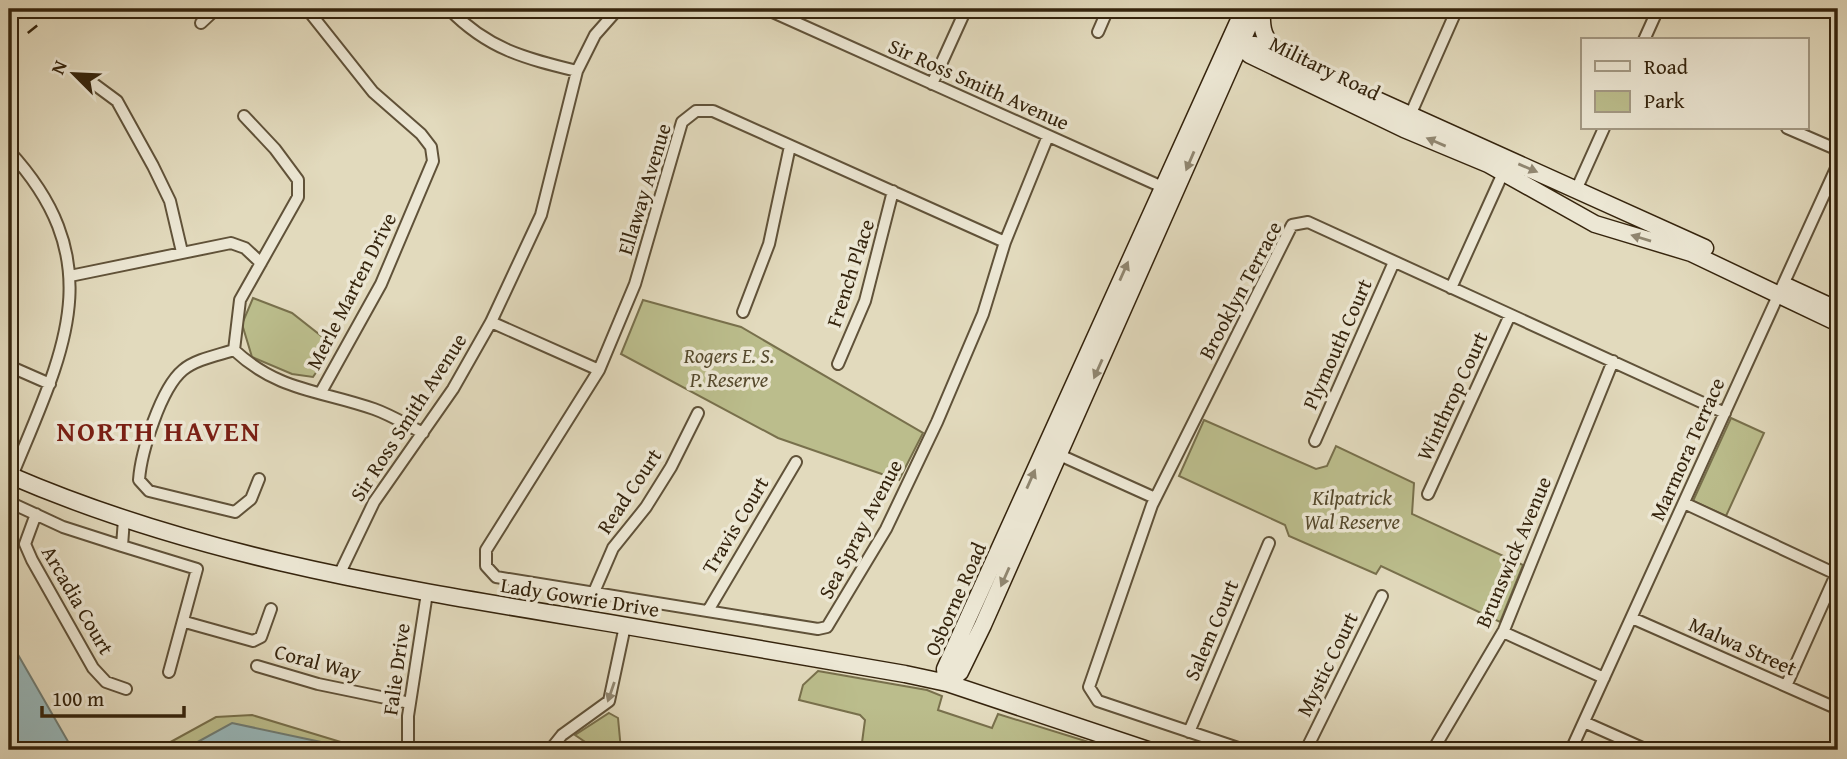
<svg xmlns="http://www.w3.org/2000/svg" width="1847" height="759" font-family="'Gentium Book Plus',serif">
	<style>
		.green { fill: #bbbd8c; stroke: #78704c; stroke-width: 2 }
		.water { fill: #98b8bb; stroke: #707d75; stroke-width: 2 }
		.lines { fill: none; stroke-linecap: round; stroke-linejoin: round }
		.street-casing { stroke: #605239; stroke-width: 14 }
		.secondary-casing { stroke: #35240d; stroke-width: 19 }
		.street { stroke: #ece7d4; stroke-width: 10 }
		.secondary { stroke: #ece7d4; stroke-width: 16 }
		.rail { stroke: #35240d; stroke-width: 2.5; stroke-dasharray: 12 12; stroke-linecap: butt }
		.oneway { fill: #908670 }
		.labels { text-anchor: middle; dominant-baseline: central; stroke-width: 7; stroke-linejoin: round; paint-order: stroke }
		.street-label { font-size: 21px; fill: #35240d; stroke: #ece7d4 }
		.park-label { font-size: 21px; font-style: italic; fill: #564a2d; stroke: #ece7d4 }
		.district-label { font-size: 28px; font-weight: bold; letter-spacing: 2px; fill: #7a1f14; stroke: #ece7d4 }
	</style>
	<rect width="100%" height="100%" fill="#e2dabd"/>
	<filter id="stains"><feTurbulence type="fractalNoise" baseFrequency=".00286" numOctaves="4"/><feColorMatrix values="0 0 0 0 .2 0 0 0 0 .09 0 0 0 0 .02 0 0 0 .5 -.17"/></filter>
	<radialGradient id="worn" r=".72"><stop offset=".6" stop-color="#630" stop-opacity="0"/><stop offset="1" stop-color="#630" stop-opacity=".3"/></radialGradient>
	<path class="green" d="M253,298L292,313L334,346L313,377L292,374L252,357L242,324Z
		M643,300L741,327L923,433L899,480L778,438L621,354Z
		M1731,418L1764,433L1726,516L1693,501Z
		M1204,420L1316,469L1327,466L1336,446L1414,483L1412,514L1523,565L1500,622L1381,566L1376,574L1289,536L1285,525L1179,476Z
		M818,671L927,690L942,696L938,710L992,728L998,714L1108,748L861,750L865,720L860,715L799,700L803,685Z
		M609,713L618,718L621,750H597L575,735Z
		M252,715L354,746V750H156L216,717Z"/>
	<path class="water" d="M9,639L70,745L74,750H9Z
		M232,723L321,742L337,750H183Z"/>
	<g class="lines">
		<defs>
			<path id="street" d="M307,9L373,92L421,134L431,147L433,161L381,284L321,392
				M449,9C488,49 524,58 577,71
				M766,9L1169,190
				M201,23L216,9
				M1098,32L1108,9
				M1644,40L1658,9
				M94,84L117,101L153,166L170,201L182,252
				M932,84L966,9
				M244,116L275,149L298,180V197L240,300L234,350C278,391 319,390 374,409C391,415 407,425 423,433
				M1408,120L1457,9
				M1787,128L1838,150
				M9,151C113,264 62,354 12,476
				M1577,188L1604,128
				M1005,242L713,111H696L682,122L635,284L599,370L486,550V566L496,577L818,629L827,627L886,529L937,422L983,314L1005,242L1048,136
				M70,276L231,243L245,248L261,263
				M1451,288L1503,173
				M743,312L769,244L790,146
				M491,322L599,370
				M234,350C219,355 196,359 183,370C161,388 141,452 139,480L149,491L235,512L251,499L259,479
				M838,364L865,301L893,191
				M9,366L50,384
				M1315,441L1394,262
				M1053,452L1155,498
				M1428,494L1510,315
				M9,502L63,527L122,546L124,519
				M1684,503L1836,574
				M36,514L25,544L32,560L93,668L106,682L126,689
				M122,546L197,569L169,672
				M338,577L374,502L453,389L491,322L541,215L577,71L595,35L618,9
				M594,592L613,548L646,507L671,467L698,413
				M709,609L796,462
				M1632,618L1838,709
				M185,622L253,641L261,637L271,609
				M1503,632L1604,678
				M257,666L318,684L410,703
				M1786,686L1838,570
				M1584,722L1647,750
				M1189,732L1269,543
				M408,750V716L427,593
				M550,750L562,735L609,701L625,626
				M1244,750L1098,701L1089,687L1152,505L1292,225L1308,222L1725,413
				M1306,750L1382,596
				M1433,750L1504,630L1613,361
				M1571,750L1838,164"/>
			<path id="secondary" d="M1262,9C1261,29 1263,39 1279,52
				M1240,45L1250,55L1404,129L1488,164L1595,224L1691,253L1838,323
				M1240,45H1255L1705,248
				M1788,287L1838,310
				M9,475C187,552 371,584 561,615C676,634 791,654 905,674L947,683L1148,750
				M947,683L960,672L983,625L1256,9
				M947,683L945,669L1244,9"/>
		</defs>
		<use href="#street" class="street-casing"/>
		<use href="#secondary" class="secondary-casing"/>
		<use href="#street" class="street"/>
		<use href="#secondary" class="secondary"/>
		<path class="rail" d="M9,48L58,9"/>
	</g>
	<defs><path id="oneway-solid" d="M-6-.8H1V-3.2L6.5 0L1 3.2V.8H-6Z" transform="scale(1.75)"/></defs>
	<g class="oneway">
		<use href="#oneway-solid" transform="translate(1436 142) rotate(-157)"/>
		<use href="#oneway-solid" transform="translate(1190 161) rotate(113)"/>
		<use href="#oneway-solid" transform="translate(1528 168) rotate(23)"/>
		<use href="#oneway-solid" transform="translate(1641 238) rotate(-163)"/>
		<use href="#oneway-solid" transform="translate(1124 271) rotate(-66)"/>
		<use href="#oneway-solid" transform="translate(1098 369) rotate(114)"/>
		<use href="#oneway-solid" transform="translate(1031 479) rotate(-66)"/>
		<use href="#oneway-solid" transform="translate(1005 577) rotate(114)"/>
		<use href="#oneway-solid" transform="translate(611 692) rotate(109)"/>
	</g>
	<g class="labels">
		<g class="street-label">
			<text transform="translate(1325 68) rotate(26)">Military Road</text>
			<text transform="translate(979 84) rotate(24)">Sir Ross Smith Avenue</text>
			<text transform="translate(644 189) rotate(-73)">Ellaway Avenue</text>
			<text transform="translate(850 273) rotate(-72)">French Place</text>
			<text transform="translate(1240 290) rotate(-62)">Brooklyn Terrace</text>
			<text transform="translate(351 291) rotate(-63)">Merle Marten Drive</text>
			<text transform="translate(1337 344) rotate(-66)">Plymouth Court</text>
			<text transform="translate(1452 396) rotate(-65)">Winthrop Court</text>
			<text transform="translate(408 417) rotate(-57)">Sir Ross Smith Avenue</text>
			<text transform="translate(1687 449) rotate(-66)">Marmora Terrace</text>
			<text transform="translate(629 491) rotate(-56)">Read Court</text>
			<text transform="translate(735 525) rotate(-59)">Travis Court</text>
			<text transform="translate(860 529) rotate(-62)">Sea Spray Avenue</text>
			<text transform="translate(1513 552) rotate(-67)">Brunswick Avenue</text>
			<text transform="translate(580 597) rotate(9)">Lady Gowrie Drive</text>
			<text transform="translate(955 599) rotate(-66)">Osborne Road</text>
			<text transform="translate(78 600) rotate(60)">Arcadia Court</text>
			<text transform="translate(1211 630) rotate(-67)">Salem Court</text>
			<text transform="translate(1743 646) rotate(24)">Malwa Street</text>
			<text transform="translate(318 662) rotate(15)">Coral Way</text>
			<text transform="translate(1327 664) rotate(-64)">Mystic Court</text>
			<text transform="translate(396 669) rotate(-82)">Falie Drive</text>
		</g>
		<g class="park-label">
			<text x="729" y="355">Rogers E. S.<tspan x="729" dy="24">P. Reserve</tspan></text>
			<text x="1352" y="497">Kilpatrick<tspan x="1352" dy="24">Wal Reserve</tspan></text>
		</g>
		<g class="district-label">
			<text x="159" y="430">NORTH HAVEN</text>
		</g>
	</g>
	<rect width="1847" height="759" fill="none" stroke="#e2dabd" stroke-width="35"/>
	<rect x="10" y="10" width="1826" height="738" fill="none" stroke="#35240d" stroke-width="3.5"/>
	<rect x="18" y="18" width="1812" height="724" fill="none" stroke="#35240d" stroke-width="2"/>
	<rect x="1581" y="38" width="228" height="91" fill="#ece7d4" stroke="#a39984" stroke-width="2"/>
	<rect x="1595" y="61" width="35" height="10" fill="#ece7d4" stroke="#a39984" stroke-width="2"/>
	<text x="1644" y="74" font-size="21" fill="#35240d">Road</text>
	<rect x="1595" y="91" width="35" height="21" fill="#bbbd8c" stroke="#a39984" stroke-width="2"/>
	<text x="1644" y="108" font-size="21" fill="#35240d">Park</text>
	<g transform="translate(74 74) rotate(294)" stroke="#ece7d4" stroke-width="5" paint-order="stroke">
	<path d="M0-5L12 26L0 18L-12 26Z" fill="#35240d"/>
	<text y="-10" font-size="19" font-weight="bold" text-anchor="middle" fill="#35240d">N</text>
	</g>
	<path d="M42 706v10h142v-10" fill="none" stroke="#35240d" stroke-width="3.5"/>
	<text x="52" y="706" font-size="21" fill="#35240d" stroke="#ece7d4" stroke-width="5" paint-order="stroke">100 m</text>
	<rect width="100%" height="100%" filter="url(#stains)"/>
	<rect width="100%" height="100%" fill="url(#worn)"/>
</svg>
